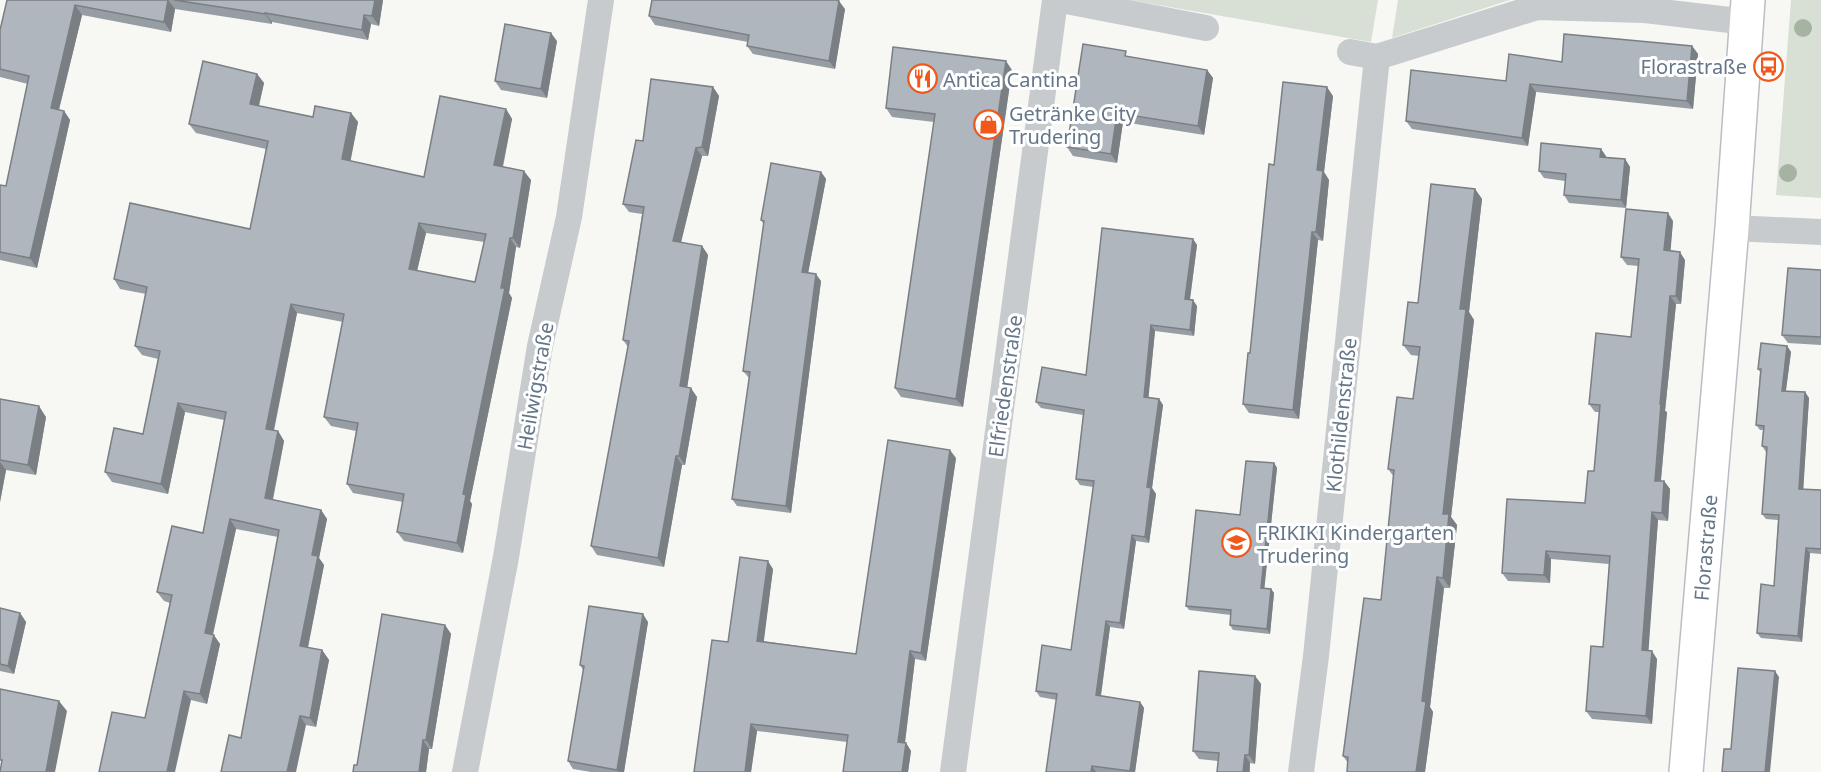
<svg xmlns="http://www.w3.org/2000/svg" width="1821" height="772" font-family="'Noto Sans',sans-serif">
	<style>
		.green { fill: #d8e0d5 }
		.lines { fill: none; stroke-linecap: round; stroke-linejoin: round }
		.secondary-casing { stroke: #b9bec3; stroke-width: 36 }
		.street { stroke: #c7cbce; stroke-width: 26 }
		.secondary { stroke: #fff; stroke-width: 33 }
		.tree { fill: #a6b2a2 }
		.wall { fill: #969da3; fill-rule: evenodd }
		.shaded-wall { fill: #7a7f84 }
		.building { fill: #afb6bd; stroke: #7a7f84; stroke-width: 1.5; fill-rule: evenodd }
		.labels { text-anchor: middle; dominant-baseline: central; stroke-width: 6; stroke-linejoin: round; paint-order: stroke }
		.poi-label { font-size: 20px; fill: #647688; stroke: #fff; text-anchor: start }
		.street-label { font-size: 20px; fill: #647688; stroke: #fff }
	</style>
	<rect width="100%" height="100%" fill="#f7f8f4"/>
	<path class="green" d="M1129,0H1378L1371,42Z
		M1398,0H1510L1392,38Z
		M1791,0H1821V198L1776,195Z"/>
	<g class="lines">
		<defs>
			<g id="secondary">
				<path id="s1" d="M1686,772L1732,228L1748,0"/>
			</g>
		</defs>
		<use href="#secondary" class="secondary-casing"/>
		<path class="street" d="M1061,0L1206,28
			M1350,52L1377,57L1537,7L1645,10L1747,22
			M1732,228L1821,232
			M465,772L506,557L540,346L569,217L601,0
			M953,772L1055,0
			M1301,772L1316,656L1377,57"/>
		<use href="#secondary" class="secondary"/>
	</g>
	<g class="tree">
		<circle cx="1803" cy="28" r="9"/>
		<circle cx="1788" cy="173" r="9"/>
	</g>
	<path class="wall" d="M7,0H383L379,26L371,24L368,40L272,22V24L175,9L171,32L82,15L59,110L64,111L70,120L37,268L0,260V185L6,186L28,84L0,77V30Z
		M845,9L835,69L753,54L747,46L748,42L655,25L649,16Z
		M557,41L547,98L501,90L495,81Z
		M1692,46L1698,54L1693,109L1536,92L1528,146L1412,129L1406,121L1506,81L1562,62Z
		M1131,57L1207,70L1213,78L1204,135L1123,122L1117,163L1073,156L1067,147Z
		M1012,70L963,407L901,397L895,388L934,122L892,117L886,108Z
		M257,74L264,83L259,106L313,117L351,113L358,122L350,161L424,177L506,109L512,119L503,167L531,180L520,248L516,247L509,293L512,298L470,501L472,504L463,553L404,541L397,532L403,502L353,493L347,484L356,431L331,426L324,417L343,322L297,313L274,431H278L284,441L273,500L321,510L327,519L319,558L324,565L308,648L322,650L329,660L316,727L306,725L241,738L278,537L236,529L213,635L220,644L207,704L191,700L145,718L170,603L164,601L157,592L203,533L224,420L185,412L168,494L112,482L105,472L143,434L158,359L142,355L135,346L146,294L120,289L114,279L250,229L266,149L196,133L189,124ZM426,233L484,242L475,282L417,271Z
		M713,87L719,96L708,156H702L681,243L702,246L708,255L687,387L697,397L685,465H682L664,567L597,555L591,546L628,347L623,340L642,214L629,212L623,204Z
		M1333,96L1324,172L1329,180L1323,241L1318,240L1299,419L1249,413L1243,404L1274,165Z
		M1601,149L1606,157L1625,159L1630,167L1626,208L1569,203L1564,195L1565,181L1544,178L1539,171Z
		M821,172L826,179L808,273L821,281L791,513L737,506L732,499L749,378L743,371L764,225L761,220Z
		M1475,189L1482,199L1469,312L1474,320L1451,517L1457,525L1450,588H1444L1430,707L1433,712L1425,772H1347L1348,763L1343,756L1381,600L1394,477L1388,469L1413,399L1419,356L1411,355L1403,345L1418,303Z
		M1673,221L1670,251L1685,260L1681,304H1676L1665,411L1667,412L1661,481H1664L1670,489L1668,521L1658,520L1649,631L1648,651L1657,659L1652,724L1592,719L1586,711L1603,647L1609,564L1551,559L1550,583L1508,581L1502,573L1585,503L1594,471L1599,412H1595L1589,404L1631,337L1639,266L1627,265L1621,257Z
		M1193,239L1197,245L1190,300L1197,306L1194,336L1155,331L1148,397L1159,399L1163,405L1152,488L1156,494L1149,543L1136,541L1124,629L1110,627L1101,696L1140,702L1144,708L1135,772H1046L1057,700L1040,697L1036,691L1071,650L1093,487L1080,485L1076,479L1083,415L1041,408L1036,402L1086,375Z
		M1821,270V345L1788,343L1782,335Z
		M1787,346L1791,352L1786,391L1805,392L1809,398L1803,489L1821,490V554L1810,553L1802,642L1761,638L1757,633L1774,586L1778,520L1766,519L1762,514L1767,452H1766L1762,446L1763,430H1760L1756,425L1760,372L1758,369Z
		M0,399L46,417L36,475L6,470L0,502Z
		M956,458L926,661L915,659L905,743H906L911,751L908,772H843L847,742L757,731L751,772H694L728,642L773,569L763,641L856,654Z
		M1274,463L1277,468L1264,588L1271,589L1274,593L1270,634L1233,630L1230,625L1231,615L1189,610L1186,606L1240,515Z
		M0,608L20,613L26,622L14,674L0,671Z
		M648,622L624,772H591L573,769L568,761L583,670L580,665Z
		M445,625L451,634L432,749H429L426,772H353Z
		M1255,676L1261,684L1255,764L1250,763V772H1217L1218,761L1199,759L1193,751Z"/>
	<path class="shaded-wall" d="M168,0L175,9L171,32L164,22Z
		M375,0H383L379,26L372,16Z
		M839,1L845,9L835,69L829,61Z
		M75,5L82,15L57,117L51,108Z
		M265,13L272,22V24L265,14Z
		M364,15L371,24L368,40L362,30Z
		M551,33L557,41L547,98L541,89Z
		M1692,46L1698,54L1693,109L1687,101Z
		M1006,61L1012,70L963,407L956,399Z
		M1207,70L1213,78L1204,135L1198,126Z
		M257,74L264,83L257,113L250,104Z
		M1530,84L1536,92L1528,146L1522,138Z
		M713,87L719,96L708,156L702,147Z
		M1327,87L1333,96L1324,172L1329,180L1323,241L1316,232L1317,170Z
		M506,109L512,119L501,174L494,165Z
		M64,111L70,120L37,268L30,258Z
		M351,113L358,122L349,169L342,159Z
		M1117,113L1123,122L1117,163L1111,154Z
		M696,148L702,156L679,250L673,241Z
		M1601,149L1606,156L1605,164L1600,157Z
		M1625,159L1630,167L1626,208L1621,200Z
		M524,171L531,180L520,248L513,238Z
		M821,172L826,179L807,279L802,272Z
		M1475,189L1482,199L1469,312L1474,320L1451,517L1457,525L1450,588L1443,578V514L1460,309Z
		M1668,213L1673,221L1670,258L1664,250Z
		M419,223L426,233L415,279L409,269Z
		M1312,232L1318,240L1299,419L1293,410Z
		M510,238L516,247L509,293L512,298L470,501L472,504L463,553L457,543L463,494L501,288Z
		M1193,239L1197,245L1189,305L1185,299Z
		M702,246L708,255L686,395L680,386Z
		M1680,252L1685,260L1681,304L1676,296Z
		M816,274L821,281L791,513L786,506Z
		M1670,296L1676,304L1665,411L1667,412L1660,489L1655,481L1660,404Z
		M1193,300L1197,306L1194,336L1190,330Z
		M291,304L297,313L272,438L266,429Z
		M1151,325L1155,331L1148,403L1144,397Z
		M1787,346L1791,352L1785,396L1782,391Z
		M691,388L697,397L685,465L679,456Z
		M1805,392L1809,398L1803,494L1799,489Z
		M1159,399L1163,405L1152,488L1156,494L1149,543L1145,537L1147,487Z
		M178,403L185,412L168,494L161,484Z
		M39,406L46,417L36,475L28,465Z
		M278,431L284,441L271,507L265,498Z
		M950,450L956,458L926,661L921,653Z
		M676,456L682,465L664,567L658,558Z
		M0,462L6,470L0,502Z
		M1274,463L1277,468L1264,592L1261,588Z
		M1664,481L1670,489L1668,521L1662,513Z
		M321,510L327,519L319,558L324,565L306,656L300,646L312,555Z
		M1652,512L1658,520L1648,658L1642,650Z
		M230,519L236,529L211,642L205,633Z
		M1132,535L1136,541L1124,629L1120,623Z
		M1806,548L1810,553L1802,642L1798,636Z
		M1546,551L1551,559L1550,583L1544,575Z
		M768,561L773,569L763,648L757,641Z
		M1437,577L1444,588L1430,707L1433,712L1425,772H1416L1422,701Z
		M1271,589L1274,593L1270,634L1267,629Z
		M20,613L26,622L14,674L8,666Z
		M643,614L648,622L624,772H619L617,770Z
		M1106,621L1110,627L1100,701L1096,695Z
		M445,625L451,634L432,749L426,740Z
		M214,635L220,644L207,704L200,694Z
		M322,650L329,660L316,727L310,718Z
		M910,651L915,659L904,750L898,742Z
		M1652,651L1657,659L1652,724L1646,716Z
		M1775,671L1779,677L1770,772H1765Z
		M1255,676L1261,684L1255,764L1249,755Z
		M184,691L191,700L175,772H167Z
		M59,701L67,711L55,772H46Z
		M1140,702L1144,708L1135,772H1130Z
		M300,716L306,725L296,772H287Z
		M751,724L757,731L751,772H745Z
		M423,740L429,749L426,772H419Z
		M906,743L911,751L908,772H902Z
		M1245,755L1250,763L1249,772H1243Z
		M1092,766L1096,772H1091Z"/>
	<path class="building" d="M7,0H168L164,22L75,5L51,108L64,111L30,258L0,252V185L6,186L29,76L0,69V30Z
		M174,0H375L372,16L364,15L362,30L265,13V14Z
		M652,0H836L839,1L829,61L747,46L749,35L649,16Z
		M505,24L551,33L541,89L495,81Z
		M1564,34L1692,46L1687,101L1530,84L1522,138L1406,121L1411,70L1506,81L1509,54L1562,62Z
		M1083,44L1126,51L1125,56L1207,70L1198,126L1117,113L1111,154L1067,147Z
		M893,47L1006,61L956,399L895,388L935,114L886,108Z
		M203,61L257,74L250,104L313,117L315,106L351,113L342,159L424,177L440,96L506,109L494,165L524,171L513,238H510L501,288H505L463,494L466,495L457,543L397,532L404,494L347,484L358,423L324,417L344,314L291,304L266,429L278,431L265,498L321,510L312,555L318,556L300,646L322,650L310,718L300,716L287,772H221L229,735L241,738L279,530L230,519L205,633L214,635L200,694L184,691L167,772H99L112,712L145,718L172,595L157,592L172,526L203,533L226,412L178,403L161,484L105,472L114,428L143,434L160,351L135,346L147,287L114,279L130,203L250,229L268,141L189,124ZM419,223L486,234L475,282L409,269Z
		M651,79L713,87L702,147L696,148L673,241L702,246L680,386L691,388L679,456H676L658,558L591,546L629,341L623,340L644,207L623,204L636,140L643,141Z
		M1283,82L1327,87L1317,170L1323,171L1316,232H1312L1293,410L1243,404L1248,353H1250L1269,164L1274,165Z
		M1541,143L1601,149L1600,157L1625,159L1621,200L1564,195L1566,174L1539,171Z
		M771,163L821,172L802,272L816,274L786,506L732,499L750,372L743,371L764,221L761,220Z
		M1431,184L1475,189L1460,309H1466L1443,514H1449L1443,578L1437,577L1422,701L1426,702L1416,772H1347L1348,757L1343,756L1364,598L1381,600L1394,470L1388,469L1397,397L1413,399L1420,347L1403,345L1408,302L1418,303Z
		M1626,209L1668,213L1664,250L1680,252L1676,296H1670L1660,404H1661L1655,481H1664L1662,513L1652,512L1644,623L1642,650L1652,651L1646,716L1586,711L1591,646L1603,647L1610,556L1546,551L1544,575L1502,573L1507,499L1585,503L1588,471H1594L1600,405L1589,404L1596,333L1631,337L1639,259L1621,257Z
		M1102,228L1193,239L1185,299L1193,300L1190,330L1151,325L1144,397L1159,399L1147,487L1151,488L1145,537L1132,535L1120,623L1106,621L1096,695L1140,702L1130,771L1092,766L1091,772H1046L1057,694L1036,691L1042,645L1071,650L1094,481L1076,479L1084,410L1036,402L1042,367L1086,375Z
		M1788,268L1821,270V337L1782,335Z
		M1761,343L1787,346L1782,391L1805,392L1799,489L1821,490V549L1806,548L1798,636L1757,633L1761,584L1774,586L1779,515L1762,514L1767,447L1762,446L1764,426L1756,425L1761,369H1758Z
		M0,399L39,406L28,465L0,460Z
		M888,440L950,450L921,653L910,651L898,742L906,743L902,772H843L848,735L751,724L745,772H694L712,640L728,642L740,557L768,561L757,641L856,654Z
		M1246,461L1274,463L1261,588L1271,589L1267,629L1230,625L1231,610L1186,606L1196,510L1240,515Z
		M589,606L643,614L617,770L568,761L584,666L580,665Z
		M0,608L20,613L8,666L0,664Z
		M382,614L445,625L426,740H423L419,772H353L354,765H357Z
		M1738,668L1775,671L1765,772H1722L1724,749H1731Z
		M1199,671L1255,676L1249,755H1245L1243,772H1217L1219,753L1193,751Z
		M0,689L59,701L46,772H0L2,760H0Z"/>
	<defs>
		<symbol id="bus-ring" viewBox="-11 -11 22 22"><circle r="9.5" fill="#fff" stroke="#f1581b" stroke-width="1.5"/><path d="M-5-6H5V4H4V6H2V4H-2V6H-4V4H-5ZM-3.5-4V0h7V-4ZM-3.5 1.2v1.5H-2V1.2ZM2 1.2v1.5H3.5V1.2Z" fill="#f1581b"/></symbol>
		<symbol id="restaurant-ring" viewBox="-11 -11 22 22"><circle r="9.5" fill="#fff" stroke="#f1581b" stroke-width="1.5"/><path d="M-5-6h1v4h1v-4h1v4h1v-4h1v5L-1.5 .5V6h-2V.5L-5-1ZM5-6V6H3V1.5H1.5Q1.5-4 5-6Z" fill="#f1581b"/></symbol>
		<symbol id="shop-ring" viewBox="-11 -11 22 22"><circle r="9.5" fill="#fff" stroke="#f1581b" stroke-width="1.5"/><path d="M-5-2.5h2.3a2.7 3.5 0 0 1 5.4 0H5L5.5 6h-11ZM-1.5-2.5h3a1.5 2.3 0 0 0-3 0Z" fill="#f1581b"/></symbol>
		<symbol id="school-ring" viewBox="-11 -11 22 22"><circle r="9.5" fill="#fff" stroke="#f1581b" stroke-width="1.5"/><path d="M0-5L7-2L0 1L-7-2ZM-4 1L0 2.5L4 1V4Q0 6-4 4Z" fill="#f1581b"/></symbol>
	</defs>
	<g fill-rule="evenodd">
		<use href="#bus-ring" x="1752" y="50" width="33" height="33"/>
		<use href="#restaurant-ring" x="906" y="62" width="33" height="33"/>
		<use href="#shop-ring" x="972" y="108" width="33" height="33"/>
		<use href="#school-ring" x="1220" y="526" width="33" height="33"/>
	</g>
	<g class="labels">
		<g class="poi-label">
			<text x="1747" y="66" text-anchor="end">Florastraße</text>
			<text x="943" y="79">Antica Cantina</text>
			<text x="1009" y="113">Getränke City<tspan x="1009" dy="23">Trudering</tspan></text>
			<text x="1257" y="532">FRIKIKI Kindergarten<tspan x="1257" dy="23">Trudering</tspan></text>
		</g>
		<g class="street-label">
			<text transform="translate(535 386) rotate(-80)">Heilwigstraße</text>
			<text transform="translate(1005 386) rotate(-82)">Elfriedenstraße</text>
			<text transform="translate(1341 415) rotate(-84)">Klothildenstraße</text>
			<text stroke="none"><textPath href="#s1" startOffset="225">Florastraße</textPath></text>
		</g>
	</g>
</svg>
